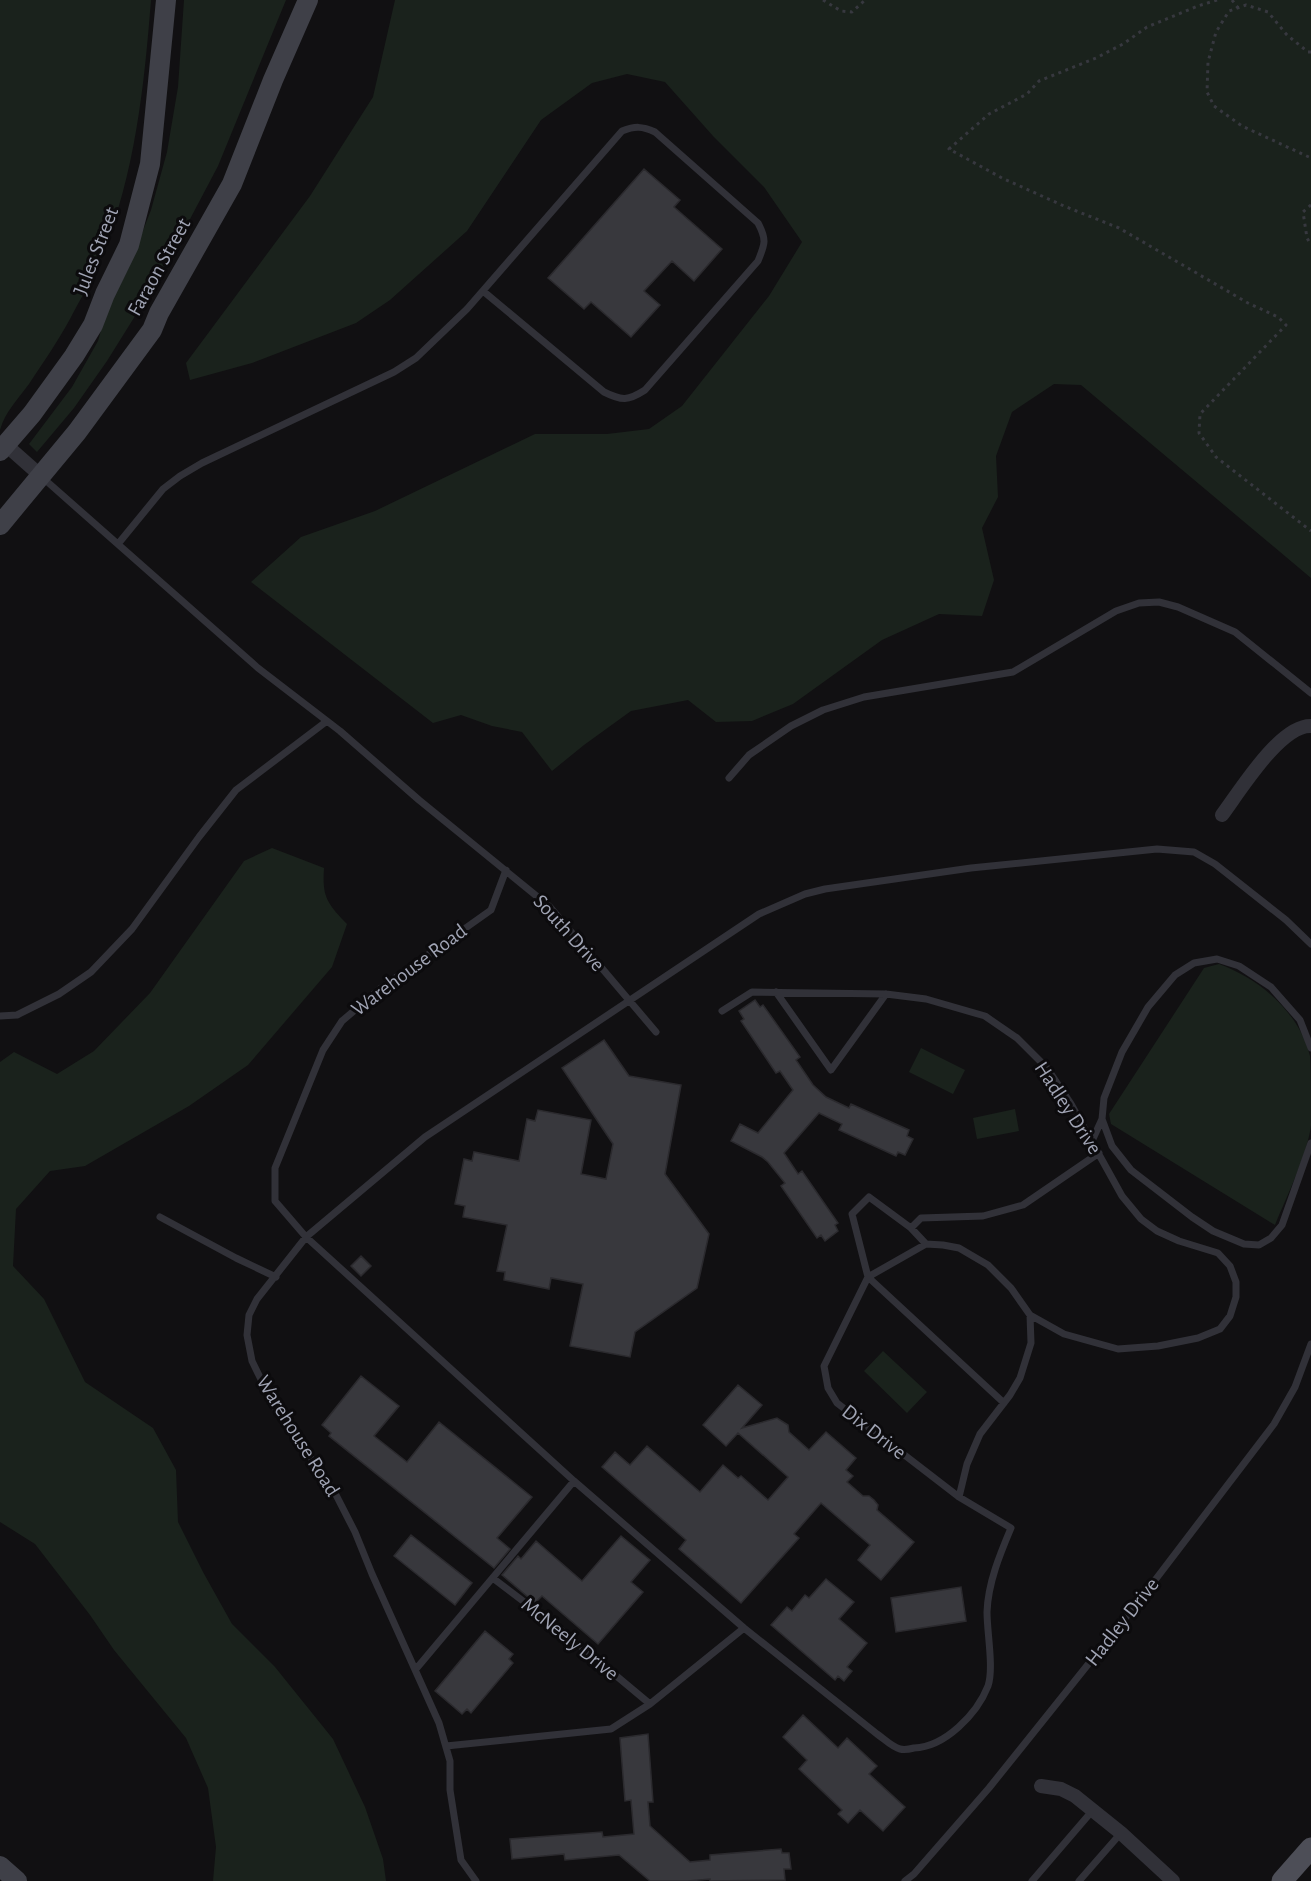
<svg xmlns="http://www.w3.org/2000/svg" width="1311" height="1881" font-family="'Alegreya Sans',sans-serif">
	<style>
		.green { fill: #1a221c }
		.building { fill: #38383d; stroke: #2b2a2e; stroke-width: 1.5 }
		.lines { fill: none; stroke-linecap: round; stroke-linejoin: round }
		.path { stroke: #37383f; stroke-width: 3; stroke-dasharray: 3 4.5; stroke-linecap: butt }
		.lane { stroke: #313138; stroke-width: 7 }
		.street { stroke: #313138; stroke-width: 14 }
		.secondary { stroke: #3f4048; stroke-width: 20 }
		.primary { stroke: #4d4e57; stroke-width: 21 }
		.labels { text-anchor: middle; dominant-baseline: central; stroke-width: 6; stroke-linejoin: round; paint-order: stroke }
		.street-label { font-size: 21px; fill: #a0a4b4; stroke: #0c0b0d }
	</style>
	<rect width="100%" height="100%" fill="#111012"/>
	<path class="green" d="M0,0H151C144,89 135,174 101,258C93,279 80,299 70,319C58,341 43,363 29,384C18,399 5,412 0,430Z
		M184,0H286L218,166L160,276L107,361L74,408L37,452L29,444L72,387L98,341L106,313L128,269L151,210L167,152L178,87Z
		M395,0H1311V578L1081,385L1054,384L1012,412L996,456L998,497L982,528L994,580L982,616L939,614L882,640L793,704L752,721L716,722L688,700L631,711L584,745L552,771L522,732L492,726L461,715L433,723L251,582L301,537L375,511L535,434H607L649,429L682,406L769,296L802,242L764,187L713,136L665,82L627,74L592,83L541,120L467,231L390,300L356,323L252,363L190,380L186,363L310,196L373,97Z
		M272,848L324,868C322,897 327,903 347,924L332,967L248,1065L189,1106L85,1166L50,1171L16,1209L13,1266L44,1299L85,1382L153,1428L176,1470L178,1522L203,1572L232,1624L275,1667L333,1739L365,1807L383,1859L386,1881H213L216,1847L208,1788L186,1738L114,1650L90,1615L35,1544L0,1522V1062L14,1052L57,1074L94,1051L150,993L244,861Z
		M1219,964C1260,979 1299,1012 1310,1056C1311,1067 1311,1113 1311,1125C1308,1153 1286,1198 1275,1225L1111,1124L1109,1114L1204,968Z
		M921,1048L965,1070L953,1094L909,1072Z
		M1015,1109L1019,1131L977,1139L973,1118Z
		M883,1351L927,1392L907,1413L864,1371Z"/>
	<path class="building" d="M644,169L680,200L674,207L722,249L694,281L672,261L644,291L660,305L631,337L591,302L584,309L548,278Z
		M755,1000L760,1007L763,1005L800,1057L796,1060L813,1085L826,1097L849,1108L851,1104L909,1130L907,1136L913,1139L905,1155L898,1152L896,1156L839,1130L842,1124L819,1113L784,1153L798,1174L802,1171L838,1223L835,1225L838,1231L825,1241L821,1235L817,1238L781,1186L785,1183L768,1162L762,1157L731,1141L740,1124L758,1133L793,1090L780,1071L776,1073L741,1021L744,1019L739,1011Z
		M604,1040L629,1076L681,1085L665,1174L709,1234L697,1288L635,1332L630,1357L570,1346L583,1284L551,1278L549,1289L504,1280L505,1272L497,1271L507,1225L463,1217L465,1206L455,1204L464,1159L472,1161L474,1152L519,1161L527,1119L535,1121L538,1110L591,1120L581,1174L606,1179L613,1144L562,1068Z
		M361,1256L371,1266L361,1276L351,1266Z
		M361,1376L399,1406L374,1436L407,1462L439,1422L532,1497L497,1538L510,1549L494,1568L329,1436L331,1433L322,1425Z
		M738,1385L762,1405L742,1428L777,1418L788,1425L789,1432L809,1450L826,1432L856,1458L846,1470L853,1476L847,1482L863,1496H869L874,1500L878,1505L877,1510L914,1542L881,1580L858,1560L870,1545L821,1503L794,1534L799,1538L741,1603L679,1549L686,1540L602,1467L615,1452L630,1465L647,1446L700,1492L723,1465L738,1478L741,1476L768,1500L788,1477L738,1433L726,1446L703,1425Z
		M411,1535L472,1583L455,1605L394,1556Z
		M621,1536L650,1560L631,1582L643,1592L598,1644L542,1596L535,1603L502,1575L518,1556L521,1559L536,1541L582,1581Z
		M826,1579L854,1602L839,1619L867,1643L847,1667L852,1671L844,1681L838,1676L835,1680L771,1625L787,1607L792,1611L805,1595L809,1598Z
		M961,1587L966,1621L896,1632L891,1598Z
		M485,1631L513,1654L509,1659L513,1663L471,1713L467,1709L462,1714L435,1691Z
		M803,1715L838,1748L847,1738L877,1766L869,1774L905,1807L883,1831L860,1810L848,1823L838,1814L842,1810L799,1769L807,1760L783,1737Z
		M648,1734L653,1802H648L650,1826L690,1862L710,1860V1855L781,1849L782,1853H789L791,1869H784L785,1880L710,1881V1879L688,1881H650L619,1855L565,1860L564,1854L512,1859L510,1839L602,1832L603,1837L634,1834L631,1800L625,1801L620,1738Z"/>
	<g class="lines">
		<path class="path" d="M823,0L841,11L852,12L865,0
			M1217,0L1198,6L1147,27L1123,44L1096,58L1039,81L1027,94L989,114L949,149L1002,178L1064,206L1119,228L1248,303L1278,317L1286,325L1200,414L1199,433L1216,457L1311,531
			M1232,0L1238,8
			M1311,52H1308L1287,35L1268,12L1246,5L1229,11L1216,32L1208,62L1207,92L1214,106L1242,126L1311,158
			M1311,205L1303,212L1307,238L1311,245"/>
		<path class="lane" d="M43,478L258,668L340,731L419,800L550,907L656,1032
			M118,544L163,489L180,476L202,463L394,372L416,358L467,309L622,131C635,126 642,126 655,132L758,223C767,240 765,244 758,261L645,390C628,401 622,401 604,392L483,291
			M729,778L749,755L791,726L823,710L864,697L1013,672L1116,611L1139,603L1159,602L1178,607L1235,632L1311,693
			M506,870L491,910L381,988L342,1021L323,1050L275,1168V1201L306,1237L574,1481L744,1628L877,1734C883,1738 892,1747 900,1749C904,1750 910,1749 914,1748C945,1747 977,1714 988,1686C994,1668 987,1633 987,1612C988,1583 1000,1554 1011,1528L959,1497L837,1403L828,1388L824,1366L868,1277L926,1244L943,1245L959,1248L988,1265L1011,1288L1030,1315L1064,1334L1118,1349L1158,1346L1198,1338L1220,1329L1230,1316L1236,1297V1282L1230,1266L1218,1253L1179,1241L1157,1231L1141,1219L1122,1196L1071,1104L1047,1068L1017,1038L985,1016L926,999L886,994L752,992L722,1011
			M776,992L831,1070L886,994
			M0,1016L17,1015L59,994L91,972L132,929L199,837L236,790L327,721
			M1102,1119L1112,1146L1131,1170L1192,1217L1213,1231L1244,1244L1259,1245L1271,1238L1282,1225L1311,1143
			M1092,1141L1102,1119L1104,1098L1122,1052L1148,1007L1175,975L1194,963L1217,959L1239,966L1271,987L1300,1020L1311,1048
			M160,1217L236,1258L276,1277
			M911,1228L921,1218L983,1216L1023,1205L1099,1153
			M926,1244L911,1228L869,1197L852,1214L868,1277L1004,1403
			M959,1497L967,1464L980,1434L1010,1395L1020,1378L1031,1343L1030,1315
			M494,1579L565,1633L650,1704L744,1628
			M416,1669L574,1481
			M446,1746L611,1729L650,1704
			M476,1881L461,1860L450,1790V1761L439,1723L372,1574L355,1532L334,1491L274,1406L252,1361L247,1335L249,1315L257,1299L306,1237L425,1137L759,914L805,894L825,889L971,868L1157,849L1194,852L1215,864L1286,920L1311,944
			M905,1881L914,1874L989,1788L1146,1592L1274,1424L1295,1387L1311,1344
			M1032,1881L1093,1810
			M1079,1881L1121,1833"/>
		<path class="street" d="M6,445L41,476
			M1222,815C1240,791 1280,725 1311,726
			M1041,1786L1061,1789L1075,1796L1121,1833L1173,1881"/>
		<path class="secondary" d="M0,451L32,414L74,356L93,325L105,294L129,245L150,164L166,0
			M0,525L77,432L152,330L159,313L232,184L273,80L308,0
			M0,1866L17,1881"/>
		<path class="primary" d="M1282,1881L1311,1848"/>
	</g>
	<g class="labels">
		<g class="street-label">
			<text transform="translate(96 251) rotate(-69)">Jules Street</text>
			<text transform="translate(159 267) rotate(-61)">Faraon Street</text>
			<text transform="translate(569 933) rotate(48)">South Drive</text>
			<text transform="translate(409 970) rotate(-37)">Warehouse Road</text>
			<text transform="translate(1068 1108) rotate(57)">Hadley Drive</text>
			<text transform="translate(874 1432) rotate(38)">Dix Drive</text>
			<text transform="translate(298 1436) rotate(58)">Warehouse Road</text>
			<text transform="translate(1122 1622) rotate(-52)">Hadley Drive</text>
			<text transform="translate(570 1639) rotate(39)">McNeely Drive</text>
		</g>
	</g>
</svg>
